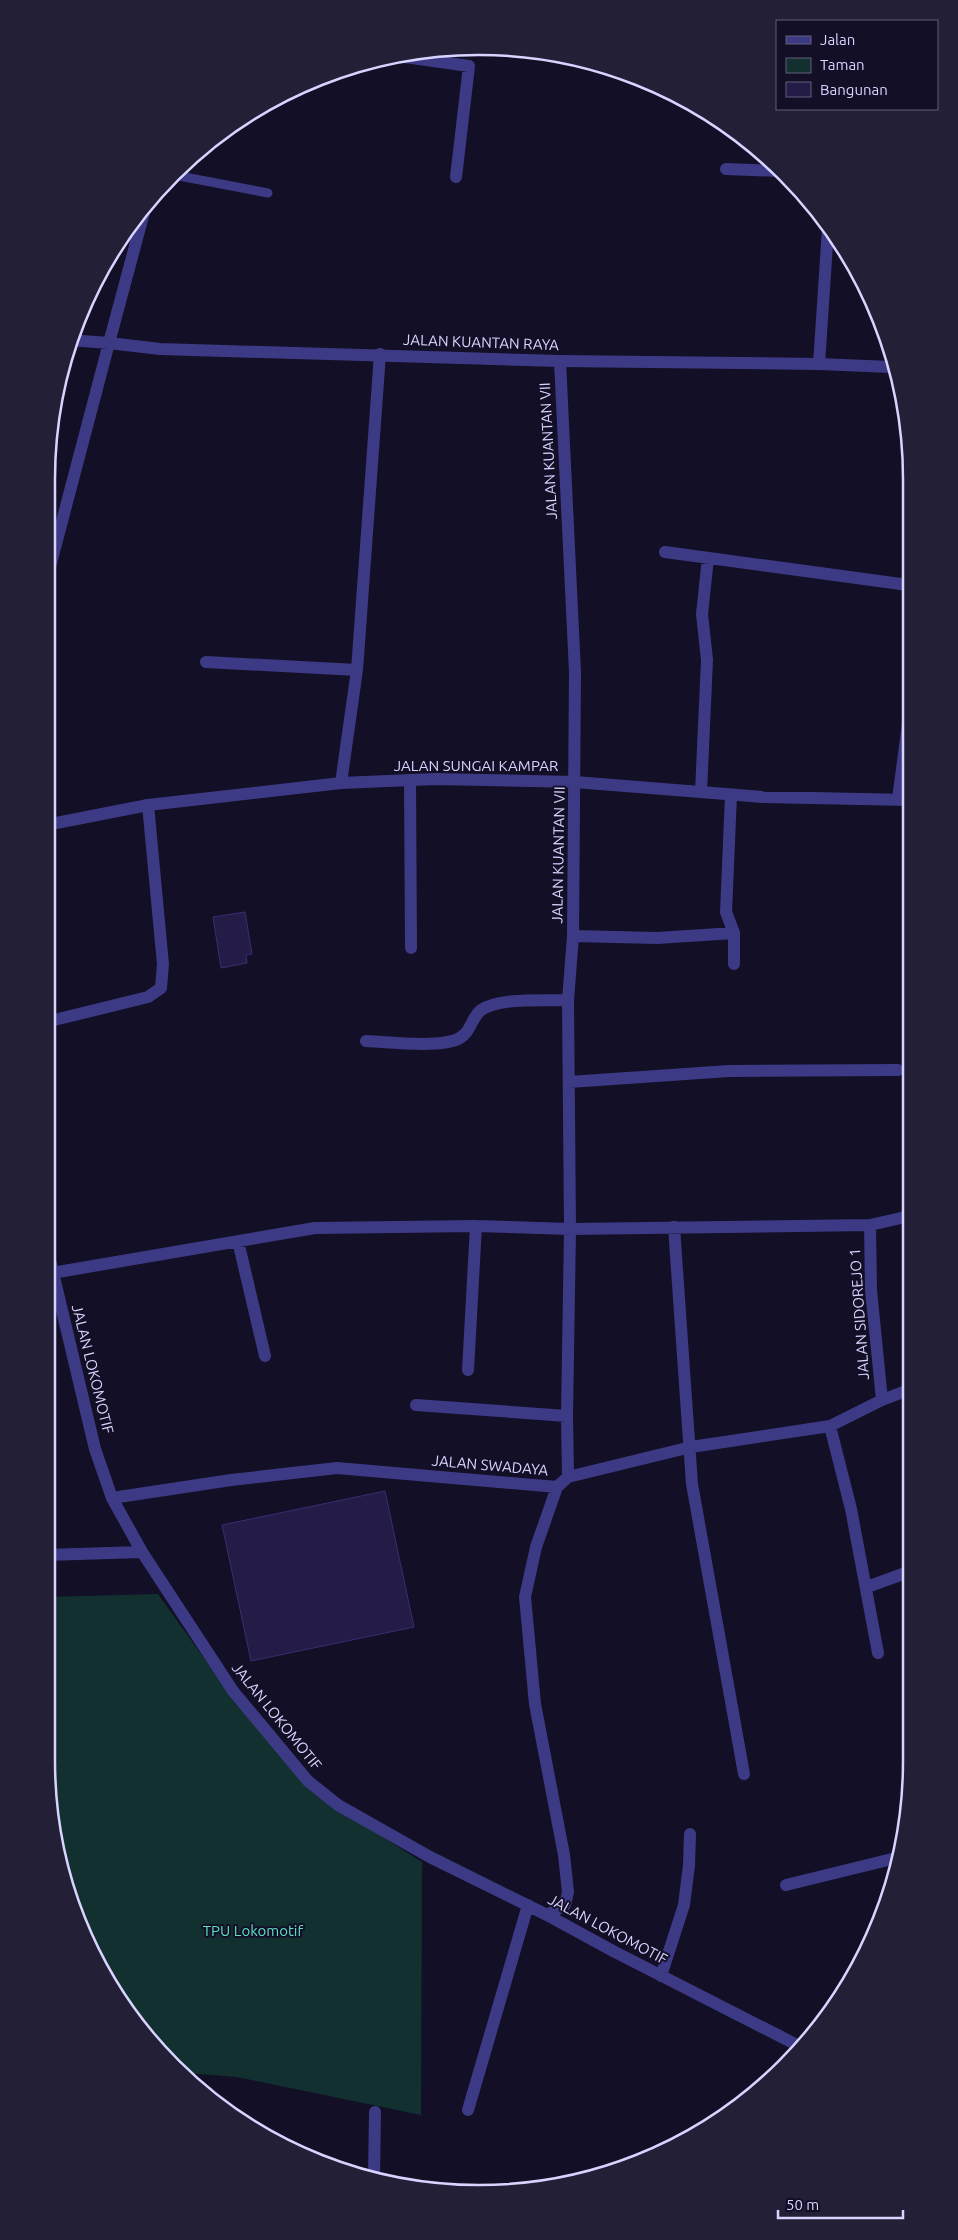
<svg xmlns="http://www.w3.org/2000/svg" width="958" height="2240" font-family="Ubuntu,sans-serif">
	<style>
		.green { fill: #12302f }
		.building { fill: #241b47; stroke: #3b2d73 }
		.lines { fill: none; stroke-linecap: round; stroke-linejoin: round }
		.service { stroke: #3d3a85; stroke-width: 9 }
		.minor { stroke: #3d3a85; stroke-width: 12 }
		.tertiary { stroke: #3d3a85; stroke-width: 12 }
		.labels { text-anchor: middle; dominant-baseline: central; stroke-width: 4; stroke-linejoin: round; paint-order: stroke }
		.street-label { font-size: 15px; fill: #d9d4ff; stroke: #130f26 }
		.park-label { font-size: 15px; fill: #5fe0c0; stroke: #130f26 }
		.rim { fill: none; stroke: #d9d4ff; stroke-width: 2.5 }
	</style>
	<rect width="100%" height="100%" fill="#130f26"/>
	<path class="green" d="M158,1594L229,1693L315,1794L422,1862L421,2115L237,2077L186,2073L153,2046L104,1977L69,1900L46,1761V1597Z"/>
	<path class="building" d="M245,912L252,954L246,955L247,963L221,968L213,917Z
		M385,1491L414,1627L251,1661L222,1525Z"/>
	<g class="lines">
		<path class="service" d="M174,175L268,193"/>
		<path class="minor" d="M398,56L469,66L456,177
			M726,169L779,171
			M560,361L575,672L573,936L568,1000L570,1229L567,1416L568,1477
			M819,364L828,229
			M665,552L908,585
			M46,582L109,343L69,340
			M206,662L357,670
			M410,780L411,948
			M341,783L357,670L380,354
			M701,792L707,660L702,614L708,558
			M731,795L726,912L734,933V964
			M898,799L909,716
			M573,936L657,938L734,933
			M46,1022L148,997L161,988L163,964L148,805
			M366,1041C388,1042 439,1048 458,1039C471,1033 471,1018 481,1010C500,997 546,1001 568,1000
			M569,1082L729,1071L898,1070
			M870,1225L871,1290L882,1400
			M674,1227L692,1484L744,1774
			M238,1241L265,1356
			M46,1243L95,1449L112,1498L142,1552L233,1691L308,1781L338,1805L430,1857L547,1915L613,1951L799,2046
			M52,1273L315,1228L476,1226L570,1229L870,1225L910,1216
			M468,1370L476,1226
			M416,1405L567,1416
			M830,1426L851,1509L878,1653
			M112,1498L231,1480L337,1468L557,1487L568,1477L691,1447L830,1426L882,1400L911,1389
			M46,1555L142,1552
			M867,1587L911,1571
			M786,1885L896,1858
			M547,1915L565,1905L568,1892L564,1855L535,1704L525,1597L536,1547L557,1487
			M661,1976L684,1905L689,1865L690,1834
			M468,2110L528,1905
			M374,2179L375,2112"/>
		<path class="tertiary" d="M146,205L109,343L160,349L560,361L819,364L891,367
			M46,825L148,805L341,783L435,779L575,782L763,797L909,800"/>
	</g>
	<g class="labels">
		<g class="street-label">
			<text transform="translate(481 342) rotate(2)">JALAN KUANTAN RAYA</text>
			<text transform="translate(548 451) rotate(-93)">JALAN KUANTAN VII</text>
			<text x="476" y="765">JALAN SUNGAI KAMPAR</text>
			<text transform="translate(558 855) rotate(-89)">JALAN KUANTAN VII</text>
			<text transform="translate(859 1314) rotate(-94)">JALAN SIDOREJO 1</text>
			<text transform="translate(93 1369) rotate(76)">JALAN LOKOMOTIF</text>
			<text transform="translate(490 1465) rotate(5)">JALAN SWADAYA</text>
			<text transform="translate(277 1716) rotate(51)">JALAN LOKOMOTIF</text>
			<text transform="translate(608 1929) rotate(28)">JALAN LOKOMOTIF</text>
		</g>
		<g class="park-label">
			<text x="253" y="1930">TPU Lokomotif</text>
		</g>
	</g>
	<path d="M0 0H958V2240H0ZM479 55H479A424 424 0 0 1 903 479V1761A424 424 0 0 1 479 2185H479A424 424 0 0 1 55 1761V479A424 424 0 0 1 479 55Z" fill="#231f37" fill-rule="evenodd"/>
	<path class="rim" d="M479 55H479A424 424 0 0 1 903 479V1761A424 424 0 0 1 479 2185H479A424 424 0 0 1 55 1761V479A424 424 0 0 1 479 55Z"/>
	<rect x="776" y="20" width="162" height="90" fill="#130f26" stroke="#625e7d"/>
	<rect x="786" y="36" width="25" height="8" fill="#3d3a85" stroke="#625e7d"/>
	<text x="820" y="45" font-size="15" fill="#d9d4ff">Jalan</text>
	<rect x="786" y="58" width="25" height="15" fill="#12302f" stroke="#625e7d"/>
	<text x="820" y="70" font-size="15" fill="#d9d4ff">Taman</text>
	<rect x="786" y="82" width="25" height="15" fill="#241b47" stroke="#625e7d"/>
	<text x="820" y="95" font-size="15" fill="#d9d4ff">Bangunan</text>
	<path d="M778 2210v8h125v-8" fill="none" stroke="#d9d4ff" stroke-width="2.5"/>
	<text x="786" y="2210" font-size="15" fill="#d9d4ff" stroke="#130f26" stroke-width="4" paint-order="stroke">50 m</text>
</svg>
